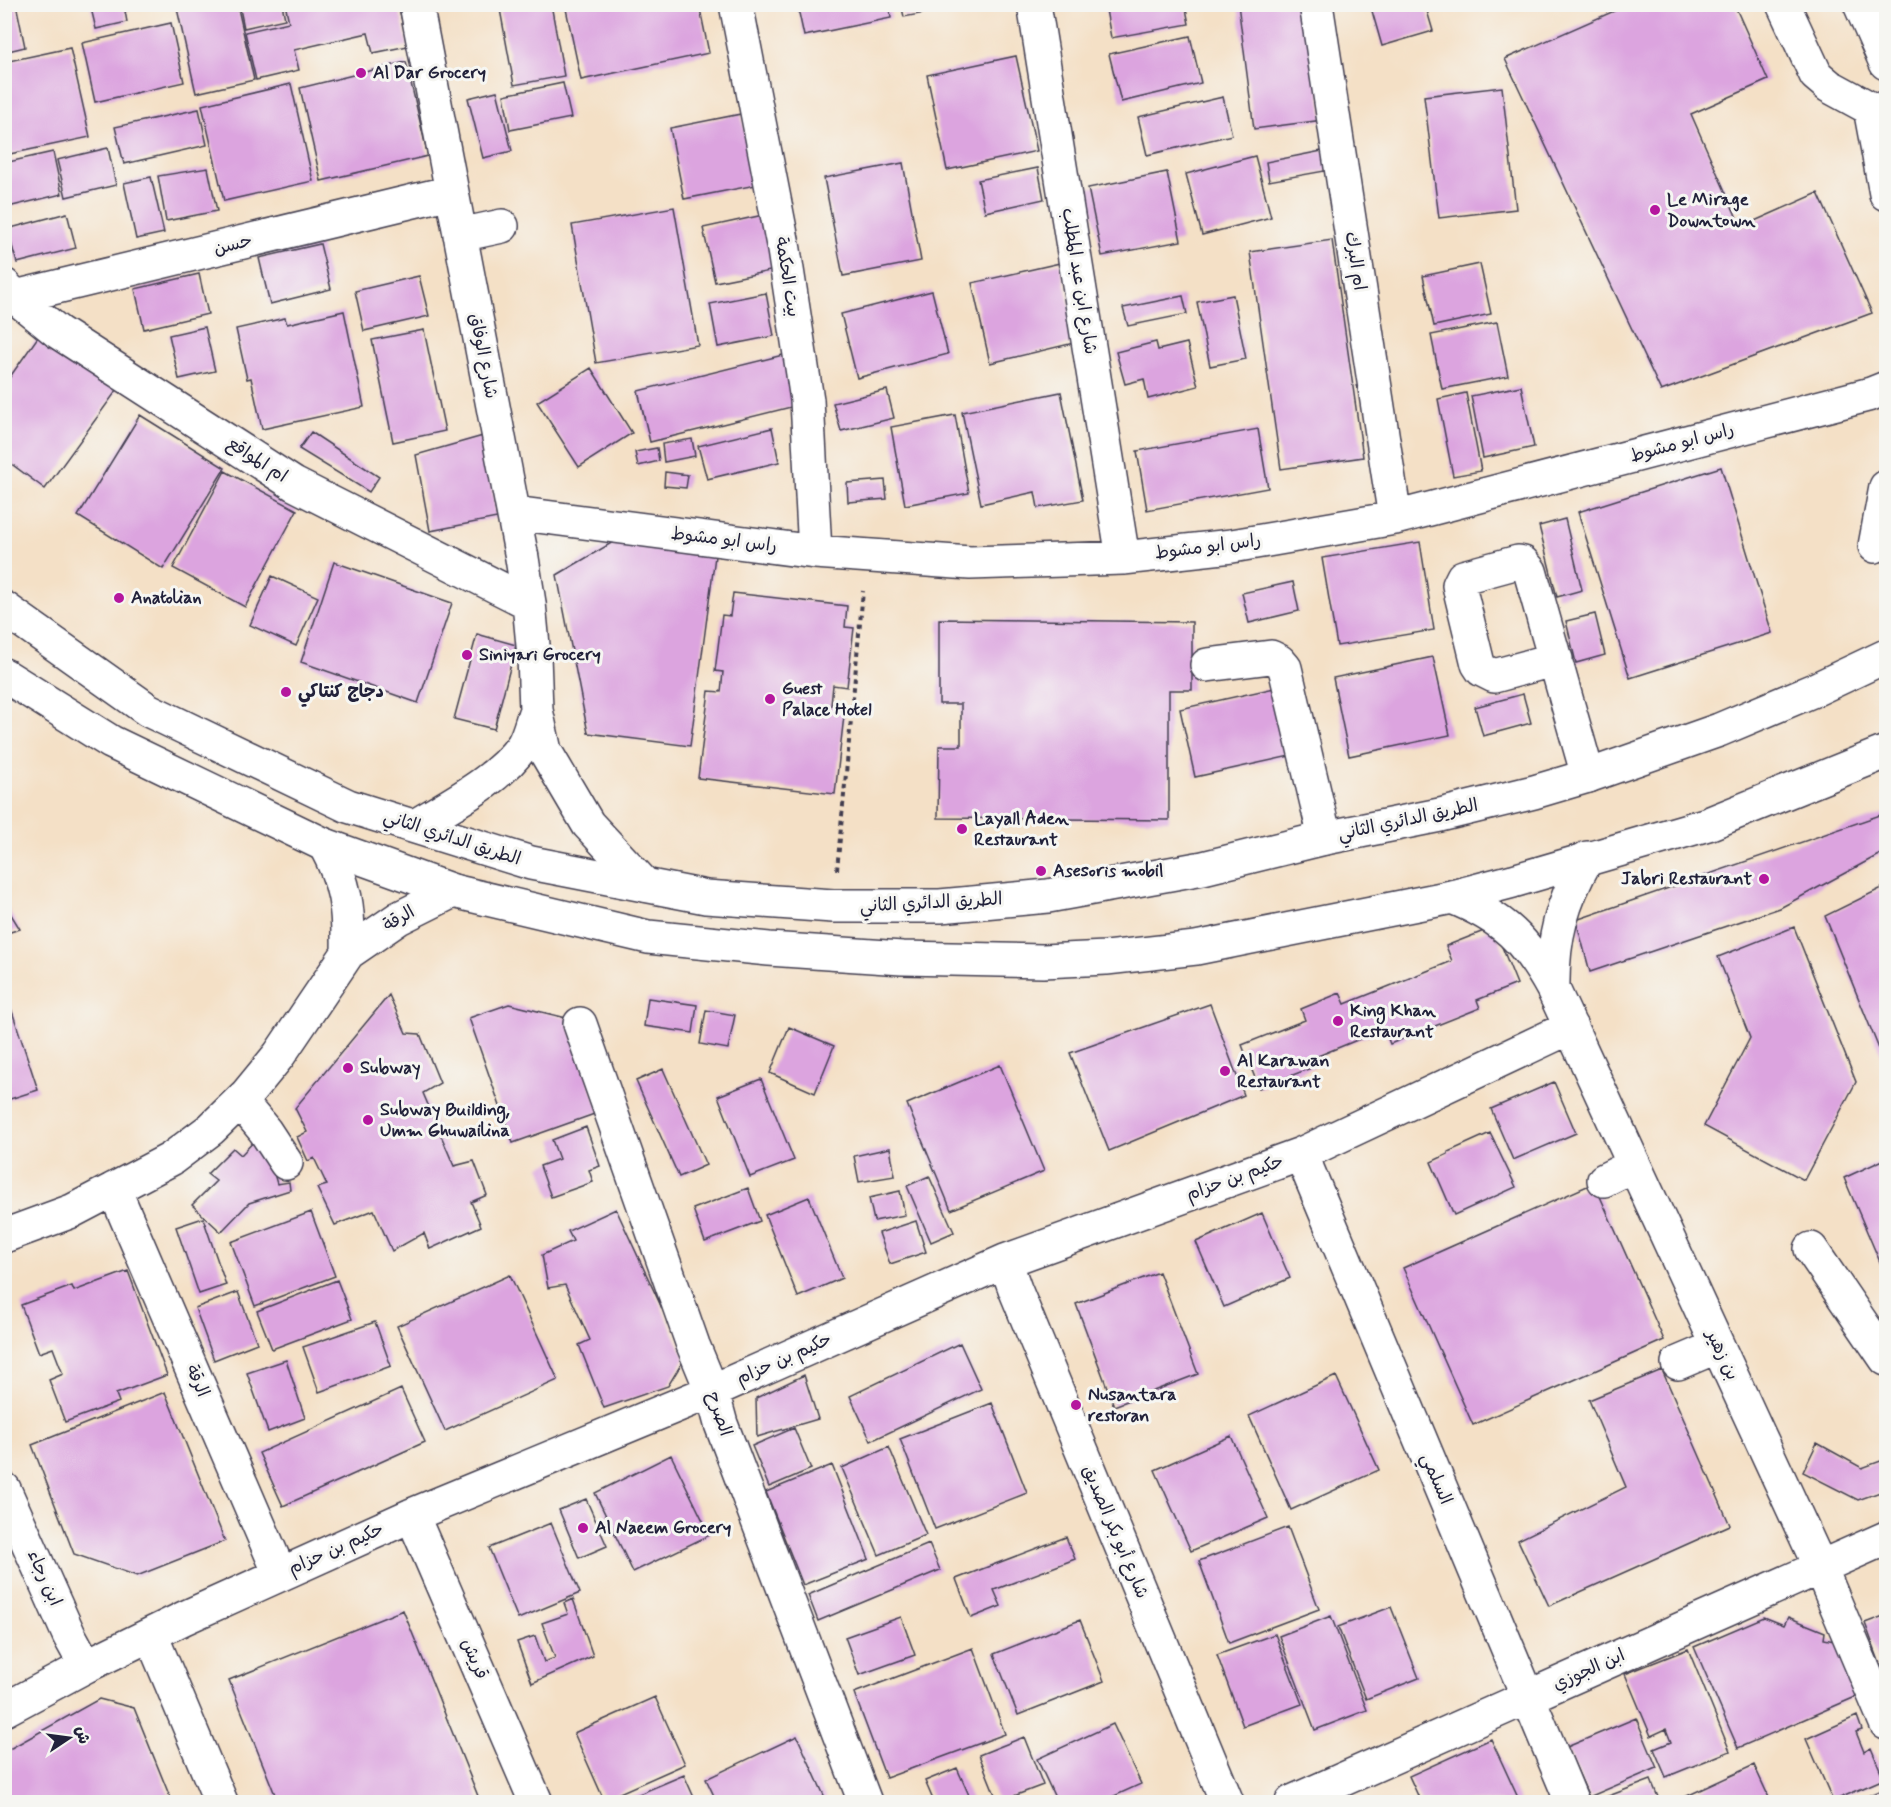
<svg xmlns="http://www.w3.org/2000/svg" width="1891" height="1807" font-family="Mynerve,'Playpen Sans Arabic',sans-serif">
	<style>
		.building { fill: #dca4df }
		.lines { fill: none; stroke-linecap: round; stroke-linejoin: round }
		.minor-casing { stroke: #423e50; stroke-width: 36 }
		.major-casing { stroke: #423e50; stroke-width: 36 }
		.path { stroke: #423e50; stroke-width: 4; stroke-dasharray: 4.5 4.5; stroke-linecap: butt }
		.minor { stroke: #fff; stroke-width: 33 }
		.major { stroke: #fff; stroke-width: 33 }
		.poi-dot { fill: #b5179e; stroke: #f6f6f2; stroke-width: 2 }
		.labels { text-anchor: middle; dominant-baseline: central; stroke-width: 6; stroke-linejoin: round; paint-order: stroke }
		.poi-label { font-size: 18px; font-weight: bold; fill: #22223b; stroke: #f6f6f2; text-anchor: start }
		.street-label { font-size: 18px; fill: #22223b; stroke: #f6f6f2 }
	</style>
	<rect width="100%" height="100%" fill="#f6f6f2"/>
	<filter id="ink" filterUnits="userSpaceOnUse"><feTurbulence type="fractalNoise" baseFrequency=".0167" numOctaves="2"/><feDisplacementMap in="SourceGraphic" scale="12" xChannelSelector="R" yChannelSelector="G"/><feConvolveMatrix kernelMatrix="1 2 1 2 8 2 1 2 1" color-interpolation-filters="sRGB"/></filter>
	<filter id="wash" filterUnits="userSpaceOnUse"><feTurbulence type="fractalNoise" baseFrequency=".008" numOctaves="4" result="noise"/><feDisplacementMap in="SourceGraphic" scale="24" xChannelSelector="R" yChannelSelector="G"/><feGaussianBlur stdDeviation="1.35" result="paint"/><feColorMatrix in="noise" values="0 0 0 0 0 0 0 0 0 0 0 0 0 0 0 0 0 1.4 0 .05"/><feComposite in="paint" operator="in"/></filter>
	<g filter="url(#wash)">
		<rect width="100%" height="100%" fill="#f4e0c6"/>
		<g id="blocks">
			<path class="building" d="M16,4L25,47L4,52V7Z
				M90,4H151V5L125,11L127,22L96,29Z
				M176,4H237L254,80L196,93Z
				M239,4H282L285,19L244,28Z
				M285,4H398L408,46L373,53L368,33L294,50L299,70L256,80L245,32L289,22Z
				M499,4H551L564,76L514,85Z
				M565,4H699L709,53L581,80Z
				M797,4H889L891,18L804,36Z
				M901,4H962V6L904,17Z
				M1105,4H1185L1189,24L1111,38Z
				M1238,4H1309L1323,120L1254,129Z
				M1370,4H1425L1433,31L1382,46Z
				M1630,4H1734L1768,80L1691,114L1741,227L1818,193L1872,313L1661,391L1505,59Z
				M171,23L184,82L95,102L82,43Z
				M1190,36L1201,83L1121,102L1109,54Z
				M70,48L90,137L5,155L4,62Z
				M1016,56L1037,151L947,170L927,75Z
				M406,62L428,156L321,181L300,88Z
				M563,83L571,118L510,130L504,95Z
				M291,84L313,181L224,201L202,105Z
				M1502,87L1516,209L1439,218L1424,96Z
				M497,91L512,151L483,158L468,98Z
				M1223,97L1232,135L1147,155L1138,117Z
				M199,109L207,145L124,164L115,127Z
				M741,114L756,185L684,199L670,128Z
				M108,148L116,185L66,197L57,160Z
				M1332,149L1336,169L1269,181L1266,162Z
				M53,152L62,194L4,208V163Z
				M1255,156L1271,217L1202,235L1186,174Z
				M903,163L921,261L843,276L824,178Z
				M208,168L217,211L166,221L158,176Z
				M1038,168L1044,199L985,212L978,180Z
				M1167,172L1181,241L1102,256L1088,188Z
				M151,177L164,233L136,239L124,183Z
				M674,207L698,345L596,363L572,225Z
				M67,213L76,248L17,263L7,229Z
				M768,214L780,269L715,282L703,228Z
				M1332,240L1363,457L1281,469L1250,252Z
				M320,244L331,289L270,304L259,258Z
				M1060,263L1078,342L990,363L972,283Z
				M1480,264L1491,314L1434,326L1423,276Z
				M199,274L208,314L144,329L135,289Z
				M419,276L429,316L364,331L355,291Z
				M932,291L948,354L857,378L841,314Z
				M766,293L774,336L718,347L710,304Z
				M1233,295L1246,359L1210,366L1197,302Z
				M1183,296L1187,314L1128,326L1123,308Z
				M344,311L364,407L262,429L251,378L247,379L236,329L285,318L287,324Z
				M1497,322L1508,376L1442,389L1431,335Z
				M205,327L215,371L179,379L169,335Z
				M424,330L445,431L393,442L372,340Z
				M40,334L117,390L45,489L5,459V384Z
				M1156,342L1158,350L1187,343L1198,386L1148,399L1144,379L1125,384L1116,352Z
				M787,354L799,405L650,442L638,391Z
				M591,368L632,433L579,467L537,402Z
				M1521,386L1534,447L1483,458L1471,396Z
				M887,390L894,418L841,431L833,403Z
				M1061,392L1083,500L1038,508L1035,492L981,504L962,412Z
				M1466,393L1481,471L1453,476L1438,399Z
				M140,415L225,468L163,569L78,516Z
				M955,415L969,493L905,505L891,427Z
				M772,428L779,462L707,479L698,446Z
				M1258,429L1268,488L1147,510L1137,451Z
				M311,432L379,477L369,492L299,449Z
				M483,436L497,518L430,531L416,455Z
				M692,439L695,456L664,462L662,444Z
				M657,448L659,461L638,466L635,452Z
				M1721,467L1772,633L1630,678L1578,512Z
				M225,471L297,510L245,607L173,568Z
				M665,472L688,475L686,488L664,486Z
				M885,480L887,499L848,502L847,483Z
				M1565,519L1582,590L1557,597L1539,526Z
				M613,542L715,556L690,746L588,733L557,575Z
				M1420,542L1434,630L1337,646L1322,558Z
				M334,562L452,603L418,703L301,662Z
				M272,576L318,597L296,646L250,625Z
				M1293,582L1299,611L1249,623L1242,593Z
				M733,593L847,606L845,627L854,628L847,687L833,685L831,705L845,707L835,794L698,778L709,691L721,692L723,672L715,671L722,615L730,616Z
				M1595,614L1605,655L1576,663L1566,621Z
				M939,619L1192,622V690H1169V820L938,818L939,746H961V704H939Z
				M477,634L516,645L494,729L454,719Z
				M1433,657L1450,735L1349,756L1333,678Z
				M1284,686L1299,754L1195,777L1180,709Z
				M1523,694L1531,723L1483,736L1475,707Z
				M1886,813V851L1780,908L1590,972L1576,920Z
				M1886,886V1066L1825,916Z
				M4,903L20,929L4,934Z
				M1494,927L1517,984L1477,1000L1480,1008L1390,1044L1384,1029L1313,1058L1316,1066L1259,1088L1242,1045L1305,1020L1301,1009L1340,993L1345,1004L1452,961L1446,946Z
				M1794,927L1856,1082L1804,1180L1704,1126L1750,1038L1718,957Z
				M4,987L38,1090L4,1101Z
				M389,995L406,1033L420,1034L440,1083L423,1093L454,1166L474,1161L487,1195L471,1202L481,1226L430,1249L424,1233L392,1251L374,1210L335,1225L317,1188L327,1185L314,1158L308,1161L297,1137L307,1132L295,1108Z
				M648,998L697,1005L693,1033L644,1026Z
				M509,1004L566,1018L600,1112L513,1143L469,1018Z
				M1210,1004L1244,1095L1109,1151L1070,1053Z
				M706,1010L735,1015L728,1049L700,1044Z
				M789,1027L834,1046L815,1093L770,1073Z
				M1000,1065L1044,1171L951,1210L907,1104Z
				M663,1069L706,1165L679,1177L636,1081Z
				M761,1079L794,1160L750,1177L718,1096Z
				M1554,1082L1576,1133L1513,1160L1491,1109Z
				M586,1127L600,1166L589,1170L593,1182L551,1197L540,1166L559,1159L552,1140Z
				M262,1133L277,1184L289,1182L290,1190L249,1203L221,1232L192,1205L216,1181L207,1174L233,1148L241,1155Z
				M1490,1133L1516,1187L1454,1215L1431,1162L1448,1154V1152Z
				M890,1148L895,1176L859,1182L854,1156Z
				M1883,1160L1886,1168V1276L1844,1178Z
				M929,1176L954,1232L931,1242L907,1186Z
				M1594,1183L1664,1340L1473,1425L1403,1268Z
				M748,1188L760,1221L705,1242L693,1209Z
				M900,1191L905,1215L874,1221L869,1198Z
				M809,1197L842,1278L798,1297L765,1215Z
				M616,1209L685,1358L668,1386L604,1408L579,1345L590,1340L565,1285L548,1288L542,1255L573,1241L568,1231Z
				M311,1212L335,1276L255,1306L231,1242Z
				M1262,1213L1290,1278L1224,1307L1196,1242Z
				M203,1218L226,1285L199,1294L176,1227Z
				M916,1221L926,1252L890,1264L879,1233Z
				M128,1271L167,1375L116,1394L119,1402L65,1422L49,1380L63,1374L53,1348L39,1353L21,1305L72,1286L74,1291Z
				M1159,1272L1198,1374L1114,1406L1076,1304Z
				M510,1275L558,1380L445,1431L397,1326Z
				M337,1280L352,1319L272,1349L257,1311Z
				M238,1292L257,1343L214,1360L195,1308Z
				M375,1322L391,1366L319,1392L303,1347Z
				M960,1343L981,1389L871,1441L850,1396Z
				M286,1360L305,1418L268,1432L247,1373Z
				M1662,1370L1730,1525L1549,1606L1518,1540L1626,1487L1589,1400Z
				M804,1375L818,1419L757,1437L756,1398Z
				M1336,1376L1379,1470L1291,1510L1249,1416Z
				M401,1389L425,1442L283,1506L259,1453Z
				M165,1392L225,1541L137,1576L74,1554L32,1445Z
				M992,1403L1027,1493L935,1529L900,1439Z
				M794,1428L811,1469L769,1487L752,1446Z
				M1231,1436L1268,1518L1191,1551L1155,1470Z
				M1817,1443L1862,1468L1886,1459V1490L1858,1500L1803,1472Z
				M889,1447L926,1535L879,1555L842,1468Z
				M671,1455L710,1535L633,1572L595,1493Z
				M832,1465L869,1559L803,1585L766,1492Z
				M586,1499L607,1546L579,1558L559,1510Z
				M551,1523L580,1593L518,1619L489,1548Z
				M1288,1527L1319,1609L1229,1643L1199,1561Z
				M1066,1537L1075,1559L994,1590L1001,1606L971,1618L956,1579Z
				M929,1544L940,1570L818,1621L808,1595Z
				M573,1599L593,1656L532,1683L517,1642L535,1636L544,1662L555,1658L542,1623L568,1614L564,1603Z
				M1391,1607L1419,1678L1366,1699L1338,1627Z
				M403,1610L480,1801L278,1802L229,1680Z
				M1886,1615V1671L1883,1672L1865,1623Z
				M1331,1616L1367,1710L1315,1730L1279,1636Z
				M901,1617L915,1655L859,1675L845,1637Z
				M1764,1617L1784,1625L1788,1617L1825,1632L1824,1639L1839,1642L1860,1695L1738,1748L1694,1647Z
				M1080,1620L1104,1681L1018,1715L994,1654Z
				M1275,1634L1302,1704L1243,1726L1217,1655Z
				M973,1648L1005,1734L886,1778L854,1693Z
				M1688,1649L1730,1751L1666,1777L1654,1749L1671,1742L1666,1729L1651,1736L1625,1674Z
				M655,1697L685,1764L604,1800L574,1733Z
				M99,1699L134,1708L172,1802H4V1752Z
				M1857,1716L1862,1730L1856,1732L1864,1752L1871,1748L1884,1779L1833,1801L1806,1739Z
				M1636,1718L1657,1768L1589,1797L1567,1747Z
				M1113,1724L1141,1784L1101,1802H1057L1037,1759Z
				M797,1736L827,1802H717L706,1779Z
				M1024,1737L1043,1785L998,1802L979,1755Z
				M1491,1739L1520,1802H1421L1409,1776Z
				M1754,1765L1771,1802H1677L1676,1801Z
				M957,1768L972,1802H934L925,1781Z
				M684,1775L696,1802H620Z
				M1651,1780L1660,1802H1608L1606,1797Z
				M1886,1788V1802H1852Z"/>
		</g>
	</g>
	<g filter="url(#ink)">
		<use href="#blocks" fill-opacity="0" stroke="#423e50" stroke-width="1.5"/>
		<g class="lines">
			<defs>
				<path id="minor" d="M416,4L522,558L529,603L534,656L536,710L545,751L588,824L645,885
					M736,4L784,250L807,400L815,552
					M1034,4L1123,558
					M1316,4L1395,518
					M1783,4L1816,75L1829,86L1886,117
					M1870,108L1886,194
					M460,235L502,226
					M4,285L15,297L58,332L294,484L529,603
					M15,297L451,192
					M514,513L815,552L970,563L1123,558L1232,546L1395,518L1871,394L1886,388
					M1875,546L1886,487
					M1556,659L1494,676L1482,670L1478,664L1460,590L1459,585L1463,577L1518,562L1523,563L1530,571L1588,776
					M1207,665L1271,657L1279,661L1285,668L1325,838
					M415,826C451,804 499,780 523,745C529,735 532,720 536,710
					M325,845C346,884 349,908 348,953
					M1452,897C1504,918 1526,940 1553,989L1820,1567L1886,1723
					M1553,989C1552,939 1562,902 1587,858
					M580,1024L693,1345L712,1391L721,1424L865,1802
					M240,1101L265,1131L286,1163
					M1301,1154L1572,1802
					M1604,1180L1634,1165
					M114,1189L280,1574
					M4,1236L72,1211L114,1189L171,1159L211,1129L247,1094L279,1055L348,953L399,918L453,891
					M1811,1249L1886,1359
					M1005,1261L1015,1289L1227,1802
					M1678,1363L1718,1346
					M4,1489L69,1635L86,1666
					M412,1515L536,1802
					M151,1635L221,1802
					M4,1710L86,1666L184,1618L412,1515L712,1391L1005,1261L1301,1154L1571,1027
					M1292,1802L1886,1538"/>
				<path id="major" d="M1860,4L1886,63
					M4,608L148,710L348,806L531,863L706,897L833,906H940L1048,896L1203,868L1325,838L1440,815L1534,792L1588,776L1719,730L1814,690L1886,656
					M4,675L111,742L325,845L453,891L648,937L769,949L902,958L1043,961L1106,958L1196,948L1452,897L1513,881L1708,824L1886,752"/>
			</defs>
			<use href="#minor" class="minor-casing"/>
			<use href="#major" class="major-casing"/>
			<path class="path" d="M837,870L863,591"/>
			<use href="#minor" class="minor"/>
			<use href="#major" class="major"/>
		</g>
	</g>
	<g class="poi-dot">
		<circle cx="361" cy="73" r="6"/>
		<circle cx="1655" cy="210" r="6"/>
		<circle cx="119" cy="598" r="6"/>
		<circle cx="467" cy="655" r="6"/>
		<circle cx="286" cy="692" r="6"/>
		<circle cx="770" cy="699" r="6"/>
		<circle cx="962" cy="829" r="6"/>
		<circle cx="1041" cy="871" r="6"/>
		<circle cx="1764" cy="879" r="6"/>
		<circle cx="1338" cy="1021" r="6"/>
		<circle cx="348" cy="1068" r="6"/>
		<circle cx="1225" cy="1071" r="6"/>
		<circle cx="368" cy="1120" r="6"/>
		<circle cx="1076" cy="1405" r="6"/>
		<circle cx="583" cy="1528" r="6"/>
	</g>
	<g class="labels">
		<g class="poi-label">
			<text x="373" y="73">Al Dar Grocery</text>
			<text x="1667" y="200">Le Mirage<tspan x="1667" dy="21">Downtown</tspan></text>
			<text x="131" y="598">Anatolian</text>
			<text x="479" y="655">Siniyari Grocery</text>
			<text x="782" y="689">Guest<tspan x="782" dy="21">Palace Hotel</tspan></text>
			<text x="298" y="692">دجاج كنتاكي</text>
			<text x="974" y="819">Layall Aden<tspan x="974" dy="21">Restaurant</tspan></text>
			<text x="1053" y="871">Asesoris mobil</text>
			<text x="1752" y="879" text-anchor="end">Jabri Restaurant</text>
			<text x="1350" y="1011">King Khan<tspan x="1350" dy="21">Restaurant</tspan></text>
			<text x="1237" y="1061">Al Karawan<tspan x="1237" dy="21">Restaurant</tspan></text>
			<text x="360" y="1068">Subway</text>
			<text x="380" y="1110">Subway Building,<tspan x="380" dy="21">Umm Ghuwailina</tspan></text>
			<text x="1088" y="1395">Nusantara<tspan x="1088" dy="21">restoran</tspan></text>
			<text x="595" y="1528">Al Naeem Grocery</text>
		</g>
		<g class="street-label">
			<text transform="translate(233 245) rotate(-14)">حسن</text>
			<text transform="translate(1355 261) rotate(81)">ام البرك</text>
			<text transform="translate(787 277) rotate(81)">بيت الحكمة</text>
			<text transform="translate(1079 281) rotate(81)">شارع ابن عبد المطلب</text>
			<text transform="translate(483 356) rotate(79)">شارع الوفاق</text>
			<text transform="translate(1682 443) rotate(-15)">راس ابو مشوط</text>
			<text transform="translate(257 460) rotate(33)">ام المواقع</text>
			<text transform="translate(724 540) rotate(7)">راس ابو مشوط</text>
			<text transform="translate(1208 547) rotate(-7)">راس ابو مشوط</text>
			<text transform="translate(1408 820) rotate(-12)">الطريق الدائري الثاني</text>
			<text transform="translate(452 838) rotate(18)">الطريق الدائري الثاني</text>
			<text transform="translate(931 903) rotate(-3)">الطريق الدائري الثاني</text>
			<text transform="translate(399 919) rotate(-30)">الرقة</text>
			<text transform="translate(1235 1178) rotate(-20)">حكيم بن حزام</text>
			<text transform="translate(1722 1355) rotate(65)">بن زهير</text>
			<text transform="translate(784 1359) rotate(-24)">حكيم بن حزام</text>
			<text transform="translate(197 1381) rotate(67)">الرقة</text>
			<text transform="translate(719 1414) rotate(72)">الصرح</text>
			<text transform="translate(1436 1479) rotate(67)">السلمي</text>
			<text transform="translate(1115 1532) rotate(67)">شارع أبو بكر الصديق</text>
			<text transform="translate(336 1549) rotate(-24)">حكيم بن حزام</text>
			<text transform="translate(44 1578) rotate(66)">ابن رجاء</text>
			<text transform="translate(474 1659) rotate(67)">قريش</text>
			<text transform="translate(1589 1670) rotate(-24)">ابن الجوزي</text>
		</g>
	</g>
	<rect width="1891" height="1807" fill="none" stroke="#f6f6f2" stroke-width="24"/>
	<g transform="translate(69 1738) rotate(77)" stroke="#f6f6f2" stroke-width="4.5" paint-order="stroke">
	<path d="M0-4.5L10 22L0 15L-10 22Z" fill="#22223b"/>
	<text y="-9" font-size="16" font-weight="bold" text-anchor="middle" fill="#22223b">ش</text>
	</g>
</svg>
